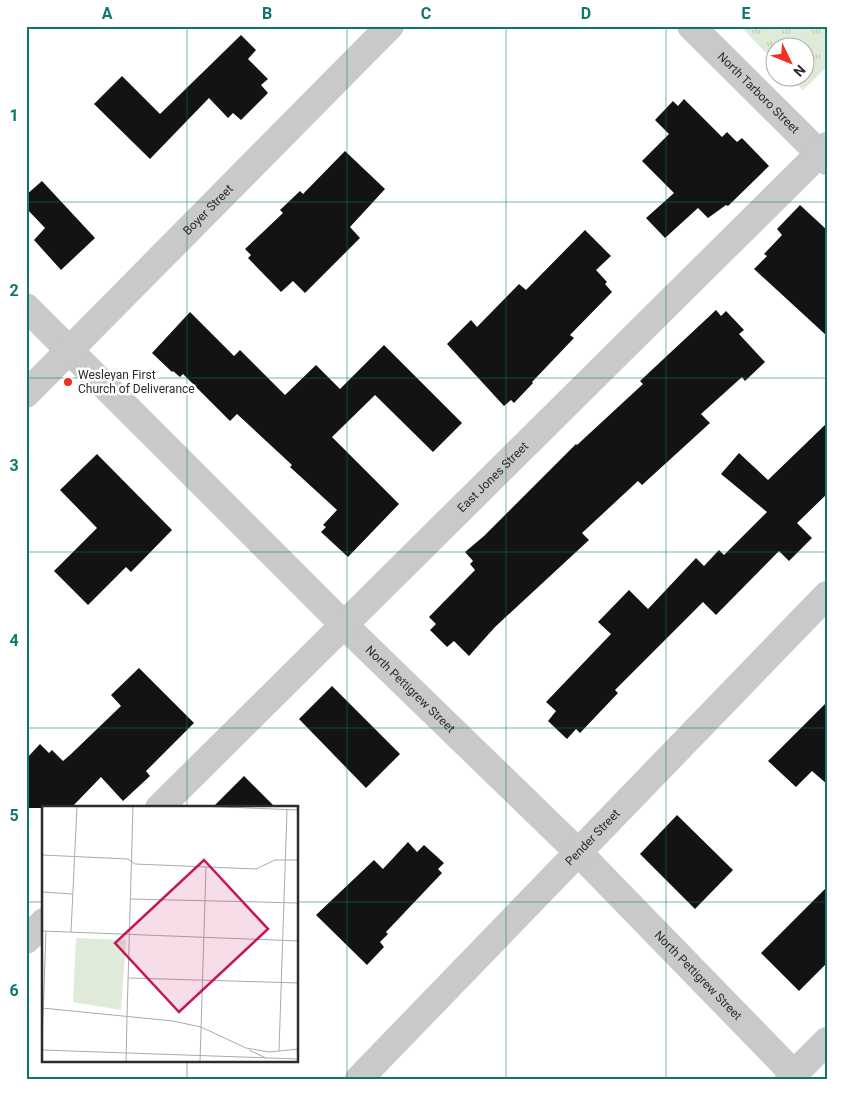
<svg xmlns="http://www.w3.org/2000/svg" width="853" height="1105" font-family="Roboto,sans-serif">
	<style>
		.park { fill: url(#park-tufts) }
		.building { fill: #131313 }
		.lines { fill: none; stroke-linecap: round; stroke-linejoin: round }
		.minor { stroke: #c9c9c9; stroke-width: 28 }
		.grid { fill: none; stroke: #0f766e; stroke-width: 1; stroke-opacity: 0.55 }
		.poi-dot { fill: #ef3022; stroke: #fff; stroke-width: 2 }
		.labels { text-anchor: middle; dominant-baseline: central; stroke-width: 5; stroke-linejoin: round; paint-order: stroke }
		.street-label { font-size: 12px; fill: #2c2c2c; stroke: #fff }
		.poi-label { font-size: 12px; fill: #2c2c2c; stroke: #fff; text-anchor: start }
		.inset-road { fill: none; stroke: #ababab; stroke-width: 1 }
		.view { fill: #c2185b; fill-opacity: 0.15; stroke: #c2185b; stroke-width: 2.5 }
		.inset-edge { fill: none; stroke: #2c2c2c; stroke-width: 2.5 }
		.neatline { fill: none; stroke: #0f766e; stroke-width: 2 }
		.grid-label { font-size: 16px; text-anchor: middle; font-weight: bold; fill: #0f766e }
	</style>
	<defs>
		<pattern id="park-tufts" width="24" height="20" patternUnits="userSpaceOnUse" patternTransform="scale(1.25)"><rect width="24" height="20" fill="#dfebd8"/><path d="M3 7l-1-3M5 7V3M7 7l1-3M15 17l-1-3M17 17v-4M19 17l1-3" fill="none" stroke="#c0caba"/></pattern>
	</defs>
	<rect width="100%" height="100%" fill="#fff"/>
	<path class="park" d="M740,26H827V67L803,90L791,78H806V48H776L775,62Z"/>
	<path class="building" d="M241,35L256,50L248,59L268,79L261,85L268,93L241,120L233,113L228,118L209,98L150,159L94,104L122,76L160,114Z
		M684,99L722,137L727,132L737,142L742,138L769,166L728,206L726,205L708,218L698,208L665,238L646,218L674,193L642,161L669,134L655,120L673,101L678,106Z
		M345,151L385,189L350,227L360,238L305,293L293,281L281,292L248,258L251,255L245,249L283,213L280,210L300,191L303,194Z
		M42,181L95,238L61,270L34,240L45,228L26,208V195Z
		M800,205L827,230V336L754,269L767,256L764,254L782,235L777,229Z
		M585,230L611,256L596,270L607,282L605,284L612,292L570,335L574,338L532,382L533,383L514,403L511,400L504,406L447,344L471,320L477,327L519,284L526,290Z
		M716,310L721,316L726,311L744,330L739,334L765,362L745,381L742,377L701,414L710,423L642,485L638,481L582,533L589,540L495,627L469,656L454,641L447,647L430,630L436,624L429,617L475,570L470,564L473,561L465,552L484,536L576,444L577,445L643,384L640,381Z
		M190,312L234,356L240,350L285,395L316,365L340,389L384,345L462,423L433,452L375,395L332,437L399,504L348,557L321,532L326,527L323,525L337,510L290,467L292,465L237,414L230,421L183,374L180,377L173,371L172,372L152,353Z
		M827,423V494L797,523L812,538L789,561L779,551L716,615L703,602L615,690L618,693L580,733L576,729L567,739L548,721L556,711L546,702L611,634L598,622L629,590L648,609L696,558L704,566L719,550L724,555L767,512L721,474L739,453L768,480Z
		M97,454L172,530L131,572L126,567L88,605L54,571L97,528L60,490Z
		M139,668L194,723L146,771L150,776L123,801L101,777L71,808H26V759L40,744L49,753L52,750L63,761L70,755L121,706L111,695Z
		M332,686L400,754L366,788L299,719Z
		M827,702V784L812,771L796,787L768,761Z
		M244,776L276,808H212Z
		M677,815L733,870L695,909L640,854Z
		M408,842L417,852L424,845L444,863L438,869L442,873L386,932L388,934L380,942L384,947L367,965L316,915L374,860L383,869Z
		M827,887V963L799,991L761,953Z"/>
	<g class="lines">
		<g class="minor">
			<path id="s1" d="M691,26L827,161"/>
			<path id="s2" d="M26,307L344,625L578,852L794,1074"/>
			<path id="s3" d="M26,394L390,26"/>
			<path id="s4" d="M159,808L827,146"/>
			<path d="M26,940L44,922"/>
			<path id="s5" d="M359,1079L827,595"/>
			<path d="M789,1079L827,1041"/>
		</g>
	</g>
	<path class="grid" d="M187,26V808M347,26V1079M506,26V1079M666,26V1079M26,202H827M26,378H827M26,552H827M26,728H827M26,902H44M298,902H827M187,1061V1079"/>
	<circle class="poi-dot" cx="68" cy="382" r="5"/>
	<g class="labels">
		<g class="street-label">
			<text stroke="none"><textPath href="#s1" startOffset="95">North Tarboro Street</textPath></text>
			<text stroke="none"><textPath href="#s3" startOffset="259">Boyer Street</textPath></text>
			<text stroke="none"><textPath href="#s4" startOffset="470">East Jones Street</textPath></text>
			<text stroke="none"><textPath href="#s2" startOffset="542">North Pettigrew Street</textPath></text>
			<text stroke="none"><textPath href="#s5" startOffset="336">Pender Street</textPath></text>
			<text stroke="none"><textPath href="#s2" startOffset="948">North Pettigrew Street</textPath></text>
		</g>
		<g class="poi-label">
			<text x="78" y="375">Wesleyan First<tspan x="78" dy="14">Church of Deliverance</tspan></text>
		</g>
	</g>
	<g transform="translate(42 806)">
		<rect width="256" height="256" fill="#fff"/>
		<path d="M34,132L84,134L79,204L31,196Z" fill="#dfebd8"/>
		<path class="inset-road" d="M156,0L257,4M0,49L86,53L93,58L214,63L233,54H257M0,86L30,88M89,93L257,97M0,125L257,135M29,126L35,0M87,172L257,177M0,202L131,215L159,221L204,242L227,246L257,243M85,211L91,0M0,239L4,125M0,244L257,253M207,244L224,252M237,245L245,4M84,256L85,211M158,256L164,61"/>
		<path class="view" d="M162,54L226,123L137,206L73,137Z"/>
		<rect width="256" height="256" class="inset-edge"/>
	</g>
	<rect width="853" height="1105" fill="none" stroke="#ffffff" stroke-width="55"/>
	<g transform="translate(790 62) rotate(133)"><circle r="24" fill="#ffffff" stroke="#ababab"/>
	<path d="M0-4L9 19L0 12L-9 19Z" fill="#ef3022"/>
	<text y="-8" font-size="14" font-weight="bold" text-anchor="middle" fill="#2c2c2c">N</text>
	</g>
	<rect x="28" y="28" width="798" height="1050" class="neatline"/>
	<g class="grid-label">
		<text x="107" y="19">A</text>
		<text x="267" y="19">B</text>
		<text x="426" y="19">C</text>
		<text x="586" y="19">D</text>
		<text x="746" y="19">E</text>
		<text x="14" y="121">1</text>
		<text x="14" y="296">2</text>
		<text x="14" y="471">3</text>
		<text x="14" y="646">4</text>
		<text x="14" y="821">5</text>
		<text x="14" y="996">6</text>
	</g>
</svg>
